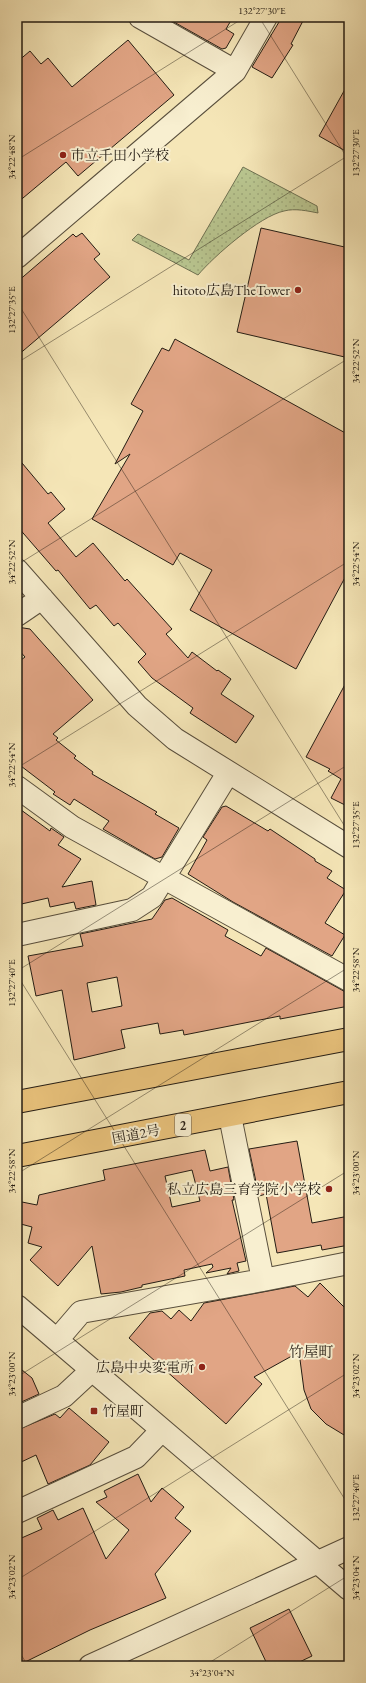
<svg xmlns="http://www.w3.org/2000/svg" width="366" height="1683" font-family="'EB Garamond','Noto Serif JP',serif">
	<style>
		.grass { fill: url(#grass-dots); stroke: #6e7152 }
		.building { fill: #e1a585; stroke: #241c13; fill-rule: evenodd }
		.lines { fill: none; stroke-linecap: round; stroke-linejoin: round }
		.minor-casing { stroke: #584e3c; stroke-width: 24 }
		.highway-casing { stroke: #241c13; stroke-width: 24 }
		.minor { stroke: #f8efd0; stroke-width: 22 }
		.highway { stroke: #eac37c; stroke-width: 22 }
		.ticks { fill: none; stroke: #241c13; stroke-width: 1; stroke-opacity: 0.45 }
		.poi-dot { fill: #8f2418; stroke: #f8efd0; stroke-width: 1.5 }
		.labels { text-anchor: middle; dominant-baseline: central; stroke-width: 4; stroke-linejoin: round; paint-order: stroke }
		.shield { fill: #f8efd0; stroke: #645b4c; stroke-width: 1 }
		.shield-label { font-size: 13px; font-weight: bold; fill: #241c13 }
		.poi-label { font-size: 14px; fill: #241c13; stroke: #f8efd0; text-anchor: end }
		.street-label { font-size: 14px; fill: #241c13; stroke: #f8efd0 }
		.neighbourhood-label { font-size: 15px; fill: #241c13; stroke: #f8efd0 }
		.neatline { fill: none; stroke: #241c13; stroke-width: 1.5 }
		.ticks-label { font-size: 10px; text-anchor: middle; fill: #241c13 }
	</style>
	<defs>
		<pattern id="grass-dots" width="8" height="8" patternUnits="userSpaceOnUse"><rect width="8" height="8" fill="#b9c690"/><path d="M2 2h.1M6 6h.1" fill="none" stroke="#9faa7b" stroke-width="1.8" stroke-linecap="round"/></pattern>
	</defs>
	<rect width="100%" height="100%" fill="#f5e6b7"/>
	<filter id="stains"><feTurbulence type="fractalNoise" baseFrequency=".005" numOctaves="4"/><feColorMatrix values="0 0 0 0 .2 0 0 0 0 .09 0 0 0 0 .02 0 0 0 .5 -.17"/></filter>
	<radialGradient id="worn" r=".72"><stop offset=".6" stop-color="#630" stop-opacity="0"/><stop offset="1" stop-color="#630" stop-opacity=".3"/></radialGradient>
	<path class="grass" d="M243,167L317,206L318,213C308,211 295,208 284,211C260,216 214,256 198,275L132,240L138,234L189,260Z"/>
	<path class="building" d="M165,17H233L226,29L234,34L226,48L222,49Z
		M282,17H305L291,44L293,45L272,78L252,67Z
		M128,40L174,95L78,176L66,162L17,203V62L30,51L41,64L48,58L72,87Z
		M349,82V153L319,136Z
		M261,228L349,248V358L237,332Z
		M82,233L100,254L94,259L110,277L17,356V282L73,234L76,237Z
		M175,339L349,435V570L296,669L190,610L212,570L180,553L173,565L92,519L130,454L115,464L143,411L131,404L162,348L169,351Z
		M17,457L48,494L51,492L65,509L48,523L76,557L93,543L125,581L127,579L172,629L166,634L188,658L192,652L217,671L218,670L231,679L221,694L254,716L236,743L190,713L193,708L152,678L138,662L146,654L118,623L114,626L96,605L90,609L58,570L56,571L17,526Z
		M17,627L30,629L93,700L53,734L58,738L56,740L76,756L74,758L93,772L92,774L157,812L155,814L179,828L162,857L155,859L103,829L109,821L74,799L70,805L53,794L55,792L17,763V663L25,657L17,648Z
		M349,677V807L331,798L341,779L328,771L330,769L306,757Z
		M226,806L268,831L270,829L315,859V861L332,871L327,878L346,890L325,923L345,935L332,956L233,902L188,874L207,840L203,837L222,807Z
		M17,807L50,831L51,828L64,837L58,845L81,859L62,887L92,881L96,905L76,909L74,902L50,907L48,898L17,905Z
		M172,898L228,930L225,936L261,956L266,948L349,994V1006L280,1019V1016L184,1035L183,1030L160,1034L158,1023L121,1030L125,1048L74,1060L62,990L36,996L28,956L83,946L80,934L152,919L165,900ZM117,977L122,1006L92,1012L87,983Z
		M297,1141L312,1223L349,1216V1245L322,1250L321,1245L277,1253L266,1194L259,1196L249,1149Z
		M205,1150L210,1171L228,1167L234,1200H232L246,1261L237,1263L239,1271L227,1274L231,1268L206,1273L213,1267L212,1264L184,1270L185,1276L142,1285V1287L121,1292L101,1294L92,1246L58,1286L30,1260L42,1247L28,1243L32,1227L17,1223V1201L37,1205L39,1195L105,1180L103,1170ZM192,1170L200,1201L172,1207L165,1176Z
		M320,1283L349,1312V1438L326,1424L311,1409L304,1390L299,1352L254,1377L262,1384L226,1424L129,1338L150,1313L162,1311L171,1319L179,1310L191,1321L204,1303L295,1286L308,1297Z
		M17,1366L32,1378L39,1394L17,1404Z
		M69,1408L109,1442L90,1465L48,1484L36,1455L17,1464V1430L55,1414L60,1418Z
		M138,1474L151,1502L162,1488L184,1507L175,1518L191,1531L155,1574L166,1598L90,1630L17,1666V1540L42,1529L37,1518L53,1510L58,1520L83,1508L106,1559L129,1530L96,1502L107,1497L104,1491Z
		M289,1609L312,1656L291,1666H268L250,1628Z"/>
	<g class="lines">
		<defs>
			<path id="minor" d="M140,17L235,71
				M17,257L235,71L266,17
				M17,570L137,706L175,739L349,847
				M17,615L42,598
				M17,787L72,827L349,980
				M17,935L132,910L152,897L228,773
				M230,1116L263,1280
				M17,1306L349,1589
				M57,1340L81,1312L263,1280L349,1263
				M17,1418L64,1396L91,1371
				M17,1512L136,1457L161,1431
				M90,1666L349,1548"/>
			<path id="highway" d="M17,1102L349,1039
				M17,1156L349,1092"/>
		</defs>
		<use href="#minor" class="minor-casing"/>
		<use href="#highway" class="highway-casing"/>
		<use href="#minor" class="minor"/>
		<use href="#highway" class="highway"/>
	</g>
	<path class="ticks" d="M259,17L349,161M17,160L245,17M17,302L349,833M17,363L349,155M17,565L349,358M17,768L349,561M17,971L349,764M17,975L349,1506M17,1174L349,967M17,1377L349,1170M17,1580L349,1372M17,1648L28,1666M204,1666L349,1575"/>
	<g class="poi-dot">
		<circle cx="63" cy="155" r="4"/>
		<circle cx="298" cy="290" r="4"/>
		<circle cx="329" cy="1189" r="4"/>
		<circle cx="202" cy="1367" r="4"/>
		<rect x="90" y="1407" width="8" height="8" rx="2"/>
	</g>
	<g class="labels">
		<rect class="shield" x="175" y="1114" width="16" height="22" rx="3"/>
		<g class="shield-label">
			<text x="183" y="1125">2</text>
		</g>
		<g class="poi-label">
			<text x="71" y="155" text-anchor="start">市立千田小学校</text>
			<text x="290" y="290">hitoto広島TheTower</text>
			<text x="321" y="1189">私立広島三育学院小学校</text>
			<text x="194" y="1367">広島中央変電所</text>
			<text x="102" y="1411" text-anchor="start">竹屋町</text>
		</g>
		<g class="street-label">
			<text transform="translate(136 1134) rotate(-11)">国道2号</text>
		</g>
		<g class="neighbourhood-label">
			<text x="311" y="1351">竹屋町</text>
		</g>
	</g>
	<rect width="366" height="1683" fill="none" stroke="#f5e6b7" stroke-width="44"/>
	<rect x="22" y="22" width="322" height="1639" class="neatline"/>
	<g class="ticks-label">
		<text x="262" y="14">132°27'30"E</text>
		<text transform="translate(355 153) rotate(-90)" y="4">132°27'30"E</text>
		<text transform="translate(11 157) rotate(-90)" y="4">34°22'48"N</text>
		<text transform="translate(11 310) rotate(-90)" y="4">132°27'35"E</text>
		<text transform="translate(355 361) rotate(-90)" y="4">34°22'52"N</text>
		<text transform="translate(11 562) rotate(-90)" y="4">34°22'52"N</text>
		<text transform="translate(355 564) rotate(-90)" y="4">34°22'54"N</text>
		<text transform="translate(11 765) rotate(-90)" y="4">34°22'54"N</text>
		<text transform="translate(355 825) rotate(-90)" y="4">132°27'35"E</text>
		<text transform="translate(355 970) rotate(-90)" y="4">34°22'58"N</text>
		<text transform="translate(11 983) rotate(-90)" y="4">132°27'40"E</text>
		<text transform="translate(11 1171) rotate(-90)" y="4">34°22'58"N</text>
		<text transform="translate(355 1173) rotate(-90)" y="4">34°23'00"N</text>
		<text transform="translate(11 1374) rotate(-90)" y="4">34°23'00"N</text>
		<text transform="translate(355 1376) rotate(-90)" y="4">34°23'02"N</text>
		<text transform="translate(355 1498) rotate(-90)" y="4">132°27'40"E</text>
		<text transform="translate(11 1577) rotate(-90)" y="4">34°23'02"N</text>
		<text transform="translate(355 1578) rotate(-90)" y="4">34°23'04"N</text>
		<text x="212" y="1676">34°23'04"N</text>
	</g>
	<rect width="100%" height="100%" filter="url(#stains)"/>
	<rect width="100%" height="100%" fill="url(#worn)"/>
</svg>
